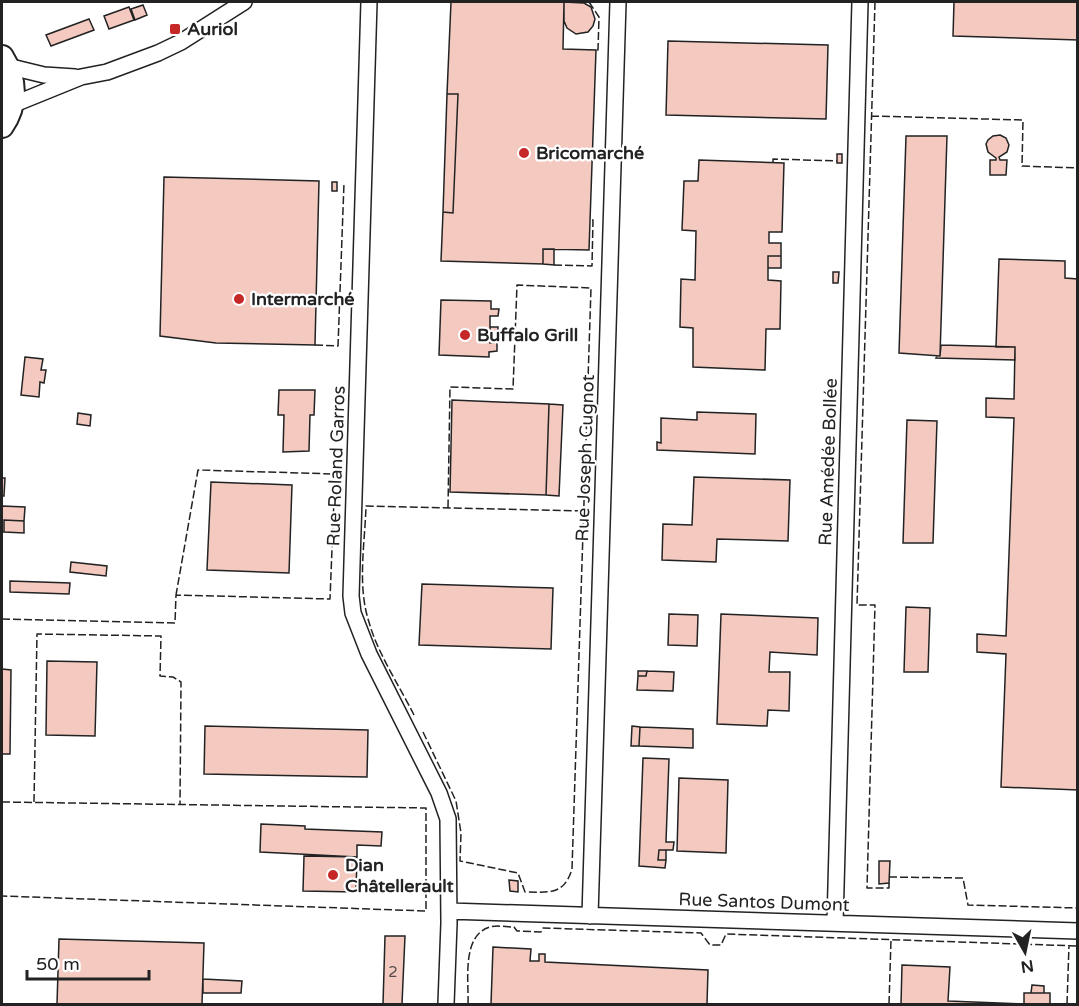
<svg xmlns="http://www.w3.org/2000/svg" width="1079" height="1006" font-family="'Varela Round',sans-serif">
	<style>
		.building { fill: #f3c9c0; stroke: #222; stroke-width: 1.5 }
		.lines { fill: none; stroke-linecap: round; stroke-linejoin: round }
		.street-casing { stroke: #222; stroke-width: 18 }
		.primary-casing { stroke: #222; stroke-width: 26 }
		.street { stroke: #fff; stroke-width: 15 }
		.primary { stroke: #fff; stroke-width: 22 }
		.fence { stroke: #222; stroke-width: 1.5; stroke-dasharray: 8 3; stroke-linecap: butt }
		.poi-dot { fill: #c62828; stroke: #fff; stroke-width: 2 }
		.labels { text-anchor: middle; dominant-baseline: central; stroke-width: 4.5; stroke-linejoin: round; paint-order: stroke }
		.number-label { font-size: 15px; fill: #564c4a }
		.poi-label { font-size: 18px; font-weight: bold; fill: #222; stroke: #fff; text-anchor: start }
		.street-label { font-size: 18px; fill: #222; stroke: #fff }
	</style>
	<rect width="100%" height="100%" fill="#fff"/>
	<path class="building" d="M451,2H564L563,49L596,50L589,250L543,249V264L441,261L443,212L453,213L458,94H447Z
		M564,2L584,3L591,7L595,19L593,26L588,32L576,34L567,28L564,21Z
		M954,2H1078V40L953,36Z
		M143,5L147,15L135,20L131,9Z
		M129,7L134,20L109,29L104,16Z
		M89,19L94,30L51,46L46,35Z
		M178,25L180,29L171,33L169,29Z
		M668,41L828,45L826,119L666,115Z
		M447,94H458L453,213L443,212Z
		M1000,135L1006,138L1009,145L1007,152L999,157L1000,160H1007L1006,175H990V160H996V158L988,152L986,144L988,140L993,136Z
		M906,136H947L940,356L899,353Z
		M837,154H842V163H837Z
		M699,160L784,163L782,232H769V243H781V256H768V280L781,281L780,329H766L765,370L693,367V328L680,327L681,279L695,280L696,231L682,230L684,181H698Z
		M164,177L319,181L315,345L216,343L160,336Z
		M332,182H337V191H332Z
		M543,249H554V265L543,264Z
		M768,256H781V268H768Z
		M999,259L1065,261V278L1078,279V790L1001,787L1006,654L977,652V634L1006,636L1014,418L986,417V398L1014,399L1015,347H996Z
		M833,272H839L838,283H833Z
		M441,300L491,301V309H499L498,316H490V343L497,342V351L489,352V357L439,355Z
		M490,327H498L497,342L490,343Z
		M941,345L1015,347V360L936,358L937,356H940Z
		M25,357L43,359L41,370H46L44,383L40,382L39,397L21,395Z
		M279,390H315L314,415H310L309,451L283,452L284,415H278Z
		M452,400L549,404L546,495L450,492Z
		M549,404L563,405L559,496L546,495Z
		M697,412L756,414L755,454L657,450V442L661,443V418L697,420Z
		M78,413L91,415L90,426L77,424Z
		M907,420L937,421L933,543H903Z
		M694,477L790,480L788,541L717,539L716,562L662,560L663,524L692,525Z
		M2,478H5L4,496H2Z
		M211,482L292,485L289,573L207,570Z
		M2,506L25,507L24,521L4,520V532H2Z
		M4,520L24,521V533L4,532Z
		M71,562L107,566L106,576L70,572Z
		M10,581L70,583L69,594L10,592Z
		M422,584L553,588L551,649L419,645Z
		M906,607L930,608L928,672H904Z
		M669,614L698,615L697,646L668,645Z
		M721,614L818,618L817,655L770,652L769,672H790L789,711L768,710L767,726L717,724Z
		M47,661L97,662L95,736L46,735Z
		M2,669L11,670L10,754H2Z
		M638,671H647L646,676H638Z
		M647,671L674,672L673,691L637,690L638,676H646Z
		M205,726L368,730L367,777L204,774Z
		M632,726L640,727L639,746H631Z
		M640,727L693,729V748L639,746Z
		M643,758L669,759L666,842H674L673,850H659L658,860H666L665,868L639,866Z
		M679,778L728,780L726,853L677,851Z
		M261,824L305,826V829L382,832L381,846L357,845V857L260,852Z
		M659,850H666V860H658Z
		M304,856L357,857L356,892L303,891Z
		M879,861H890L889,883L879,884Z
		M509,880L518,881V892L510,891Z
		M385,936H405L402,1004H383Z
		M59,939L204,943L202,1004H57Z
		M493,947L531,949L530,961H539V954H545V962L708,970L707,1004H491Z
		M902,965L950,967L948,1001L1024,1004V993H1050V1004H901Z
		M203,979L242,981L241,993H203Z
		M1032,985L1044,986V993H1031Z"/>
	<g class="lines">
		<defs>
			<path id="street" d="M369,2L351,596L353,613L369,654L439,793L448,819L449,923L446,1004
				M7,66L44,75L75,77
				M12,105L81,77L107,72L158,53L181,42L244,2
				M449,911L1078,931
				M590,916L618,2
				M835,923L860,2"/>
			<path id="primary" d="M2,57C16,79 17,105 2,126"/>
		</defs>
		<use href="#street" class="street-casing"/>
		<use href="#primary" class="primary-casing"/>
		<use href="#street" class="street"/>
		<use href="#primary" class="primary"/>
		<path class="fence" d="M589,2L599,17L598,50H596
			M875,2L857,605H875L867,888H889V883
			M871,116L1023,120L1022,166L1078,168
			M773,162V159L837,161
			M554,265L592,266L593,220H590
			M315,345L338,346L344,183
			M2,619L175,623L176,595L330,599L335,474L198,470L176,595
			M414,715C400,687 377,652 369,622C357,586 365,543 366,506L583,511
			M423,732L456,801L461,833L460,861L518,873L525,892C548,892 564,896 572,869L591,288L517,285L513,389L450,387L448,508
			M2,802L426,808V911L2,896
			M34,802L37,634L161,636L160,676L173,677L181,682L180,804
			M889,877L963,878L968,905L1078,908
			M468,1004C469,982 461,935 490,927C497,925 506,927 514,927L517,931L541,932L543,928L701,933L710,945H721L726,934L1078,946
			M889,1004L891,939
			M1067,1004L1069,945"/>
	</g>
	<g class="poi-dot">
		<rect x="169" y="23" width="12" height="12" rx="3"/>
		<circle cx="524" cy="153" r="6"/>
		<circle cx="239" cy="299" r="6"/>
		<circle cx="465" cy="335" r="6"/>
		<circle cx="333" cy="875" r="6"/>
	</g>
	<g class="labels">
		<g class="number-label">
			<text x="393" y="972">2</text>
		</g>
		<g class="poi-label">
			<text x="187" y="29">Auriol</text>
			<text x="536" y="153">Bricomarché</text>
			<text x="251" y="299">Intermarché</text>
			<text x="477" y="335">Buffalo Grill</text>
			<text x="345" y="865">Dian<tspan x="345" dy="21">Châtellerault</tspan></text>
		</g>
		<g class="street-label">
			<text transform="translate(585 458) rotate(-88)">Rue Joseph Cugnot</text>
			<text transform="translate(828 462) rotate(-88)">Rue Amédée Bollée</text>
			<text transform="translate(336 466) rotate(-88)">Rue Roland Garros</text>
			<text transform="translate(764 902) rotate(2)">Rue Santos Dumont</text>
		</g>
	</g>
	<rect width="1079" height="1006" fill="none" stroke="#222222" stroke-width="6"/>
	<g transform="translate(1025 952) rotate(171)" stroke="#ffffff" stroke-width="4.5" paint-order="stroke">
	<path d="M0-4.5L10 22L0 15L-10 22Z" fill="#222222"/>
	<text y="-9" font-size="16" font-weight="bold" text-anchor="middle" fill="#222222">N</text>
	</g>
	<path d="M27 970v9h122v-9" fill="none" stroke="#222222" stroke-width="3"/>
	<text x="36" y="970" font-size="18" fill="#222222" stroke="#ffffff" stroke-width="4.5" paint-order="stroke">50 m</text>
</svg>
